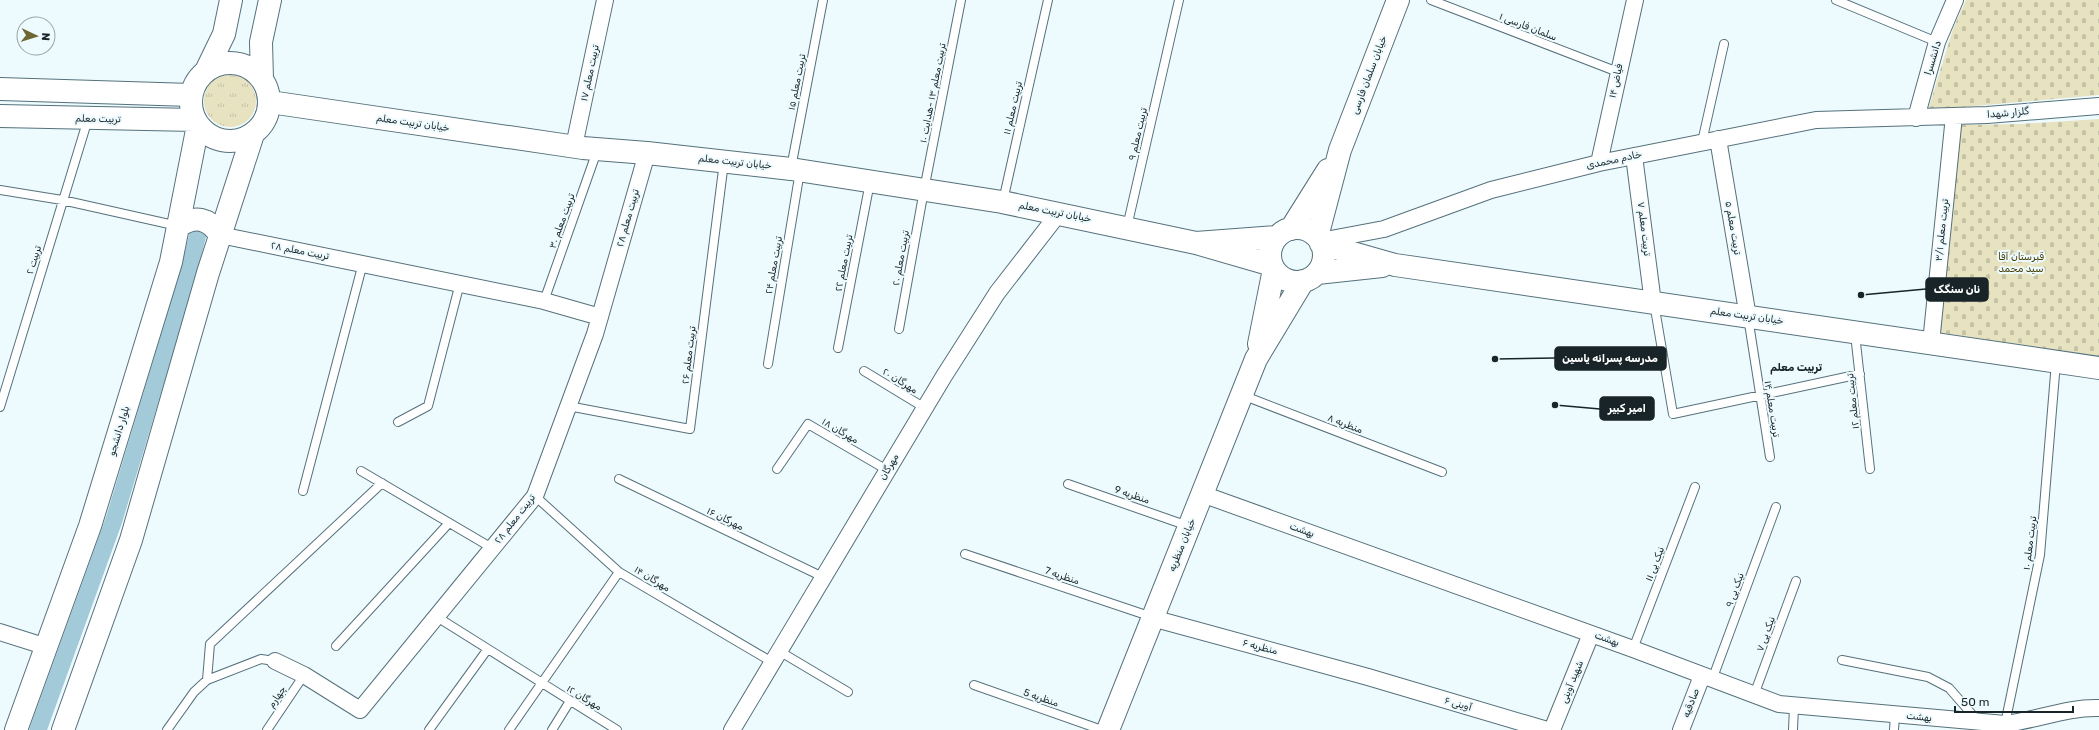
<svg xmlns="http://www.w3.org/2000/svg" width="2099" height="730" font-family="Rubik,Vazirmatn,sans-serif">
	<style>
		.grass { fill: url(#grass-tufts) }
		.cemetery { fill: url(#cemetery-stones) }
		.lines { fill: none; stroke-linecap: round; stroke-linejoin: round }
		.canal { stroke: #a3cad8; stroke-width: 17 }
		.lane-casing { stroke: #55717b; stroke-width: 10 }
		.street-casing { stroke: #55717b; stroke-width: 18 }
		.secondary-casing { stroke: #55717b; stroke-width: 24 }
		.lane { stroke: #fff; stroke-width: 8 }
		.street { stroke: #fff; stroke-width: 16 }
		.secondary { stroke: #fff; stroke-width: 22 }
		.labels { text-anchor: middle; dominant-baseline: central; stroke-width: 4; stroke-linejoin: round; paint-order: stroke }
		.street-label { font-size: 10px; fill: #182428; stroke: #edfafe }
		.park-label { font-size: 10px; fill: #453c00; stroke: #edfafe }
		.neighbourhood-label { font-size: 11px; font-weight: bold; fill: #182428; stroke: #edfafe }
		.leader { fill: none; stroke: #182428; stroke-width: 1.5 }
		.callout-dot { fill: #182428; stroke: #edfafe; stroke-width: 1.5 }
		.callout { fill: #182428; stroke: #182428; stroke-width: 1.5 }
		.callout-label { font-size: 11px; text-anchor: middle; font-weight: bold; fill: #fff }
	</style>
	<defs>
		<pattern id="grass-tufts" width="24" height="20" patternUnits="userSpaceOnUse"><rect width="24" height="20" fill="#e7e2c0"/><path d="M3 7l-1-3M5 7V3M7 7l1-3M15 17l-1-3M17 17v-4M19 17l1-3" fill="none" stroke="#c5c2a5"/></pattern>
		<pattern id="cemetery-stones" width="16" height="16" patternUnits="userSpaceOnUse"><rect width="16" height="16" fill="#e7e2c0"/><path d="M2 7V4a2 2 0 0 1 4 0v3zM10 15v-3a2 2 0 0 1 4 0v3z" fill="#c5c2a5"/></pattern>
	</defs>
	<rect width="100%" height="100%" fill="#edfafe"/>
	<path class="grass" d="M204 101a26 26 0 1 1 52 0a26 26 0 1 1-52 0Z"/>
	<path class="cemetery" d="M1966,0H2099V95L1928,110L1953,29Z
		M2099,119V356L1936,332L1958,125L2019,124Z"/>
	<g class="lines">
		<path class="canal" d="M38,730L114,520L188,274L198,234"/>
		<defs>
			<path id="lane" d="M1431,0L1618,72
				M1836,0L1937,42
				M1702,142L1724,44
				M791,168L823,0
				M0,190L62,200L178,226
				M1003,201L1048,0
				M1127,227L1179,0
				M544,301L597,151
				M1654,303L1673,414L1860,374
				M1748,317L1770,457
				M899,329L924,190L961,0
				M1855,334L1870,469
				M838,348L870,182
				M768,364L800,171
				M864,371L925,408
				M1242,395L1442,472
				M568,406L690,429L724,162
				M0,407L88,119
				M398,422L428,406L460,283
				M777,469L808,424L887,470
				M361,471L492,548
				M619,479L823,577
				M1068,484L1188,526
				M303,491L363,263
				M535,496L619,572L772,662
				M965,554L1152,617
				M437,617L617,730
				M336,646L449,523
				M1633,649L1695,487
				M779,651L848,692
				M1842,660L1928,677L1949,688L1977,720
				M207,680L210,644L382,483
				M1712,680L1776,507
				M974,685L1102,730
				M1754,695L1796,581
				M2005,724L2040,555L2056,362
				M167,730L194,692L207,680L261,659L275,661
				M267,730L304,675
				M429,730L487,650
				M509,730L619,572
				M552,730L570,701
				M1793,730L1794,706
				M1894,730L1895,715"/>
			<path id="street" d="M1916,118L1937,42L1955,0
				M1718,139L1748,317
				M574,146L605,0
				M1634,156L1653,303
				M1599,163L1635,0
				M220,235L544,301L600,317
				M1320,241L1384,229L1491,190L1599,163L1816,120L1987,115L2099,106
				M1931,343L1954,116
				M1202,494L1633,649L1779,704L2005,724C2037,720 2067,707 2099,708
				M1152,618L1368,677L1547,730
				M0,632L47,647
				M275,661L304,675L360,710L535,496L595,334L647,153
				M732,730L944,376L997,293L1059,213
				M1552,730L1591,634
				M1681,730L1702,676"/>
			<path id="secondary" d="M191 102a39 39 0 1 1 78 0a39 39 0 1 1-78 0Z
				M207,69L224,34L231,0
				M262,79L261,42L270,0
				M0,89L191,95
				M270,102L583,148L647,153L791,169L1002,202L1196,243
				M0,116L195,120
				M179,226C195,215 209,218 220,235
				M1270 255a27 27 0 1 1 54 0a27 27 0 1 1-54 0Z
				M1291,229L1328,170
				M1317,237L1340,150L1398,0
				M1321,244L1395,265L2099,368
				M1272,265L1196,243L1277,237
				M1317,273L1382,266
				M1259,344L1274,269
				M16,730L90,526L171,262L198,125
				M63,730L131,540L208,273L253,134
				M1108,730L1256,359L1303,281"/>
		</defs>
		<use href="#lane" class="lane-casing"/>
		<use href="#street" class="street-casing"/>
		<use href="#secondary" class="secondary-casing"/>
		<use href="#lane" class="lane"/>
		<use href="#street" class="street"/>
		<use href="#secondary" class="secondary"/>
	</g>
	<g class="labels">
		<g class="street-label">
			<text transform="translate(1528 27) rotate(21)">سلمان فارسی ۱</text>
			<text transform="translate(1933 58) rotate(-73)">دانشسرا</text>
			<text transform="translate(590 73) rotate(-78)">تربیت معلم ۱۷</text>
			<text transform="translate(1369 75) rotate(-69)">خیابان سلمان فارسی</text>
			<text transform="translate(1616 81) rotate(-78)">فیاض ۱۴</text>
			<text transform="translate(797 82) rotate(-79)">تربیت معلم ۱۵</text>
			<text transform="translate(933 93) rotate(-79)">تربیت معلم ۱۳ -هدایت ۱۰</text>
			<text transform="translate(1013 108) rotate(-77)">تربیت معلم ۱۱</text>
			<text transform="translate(2008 113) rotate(-5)">گلزار شهدا</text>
			<text transform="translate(98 119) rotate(1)">تربیت معلم</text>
			<text transform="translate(413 123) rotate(8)">خیابان تربیت معلم</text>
			<text transform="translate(1138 134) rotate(-77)">تربیت معلم ۹</text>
			<text transform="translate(1614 160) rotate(-12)">خادم محمدی</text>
			<text transform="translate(735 162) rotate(6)">خیابان تربیت معلم</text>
			<text transform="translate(1055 212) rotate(11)">خیابان تربیت معلم</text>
			<text transform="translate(628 218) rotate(-74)">تربیت معلم ۲۸</text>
			<text transform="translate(562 221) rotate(-70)">تربیت معلم ۳۰</text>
			<text transform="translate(1733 228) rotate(80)">تربیت معلم ۵</text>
			<text transform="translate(1644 229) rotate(83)">تربیت معلم ۷</text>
			<text transform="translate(1942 230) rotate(-84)">تربیت معلم ۳/۱</text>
			<text transform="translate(300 251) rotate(11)">تربیت معلم ۲۸</text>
			<text transform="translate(901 258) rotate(-80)">تربیت معلم ۲۰</text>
			<text transform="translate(34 260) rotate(-73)">تربیت ۲</text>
			<text transform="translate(844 263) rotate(-79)">تربیت معلم ۲۲</text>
			<text transform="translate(774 265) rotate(-80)">تربیت معلم ۲۴</text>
			<text transform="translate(1747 316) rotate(8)">خیابان تربیت معلم</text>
			<text transform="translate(689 355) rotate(-83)">تربیت معلم ۲۶</text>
			<text transform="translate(900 381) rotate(32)">مهرگان ۲۰</text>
			<text transform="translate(1853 401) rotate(-96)">تربیت معلم ۱۲</text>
			<text transform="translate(1772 409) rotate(81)">تربیت معلم ۱۴</text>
			<text transform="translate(1345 424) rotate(21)">منظریه ۸</text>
			<text transform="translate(119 431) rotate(-73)">بلوار دانشجو</text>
			<text transform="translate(840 431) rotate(30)">مهرگان ۱۸</text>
			<text transform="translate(889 467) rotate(-59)">مهرگان</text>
			<text transform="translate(1132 495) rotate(19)">منظریه 9</text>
			<text transform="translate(515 519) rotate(-52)">تربیت معلم ۲۸</text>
			<text transform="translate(725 519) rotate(26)">مهرگان ۱۶</text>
			<text transform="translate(1302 530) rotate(20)">بهشت</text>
			<text transform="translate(2030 543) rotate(-83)">تربیت معلم ۱۰</text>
			<text transform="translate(1182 545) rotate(-68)">خیابان منظریه</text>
			<text transform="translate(1655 564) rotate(-69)">نیک پی ۱۱</text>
			<text transform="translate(1062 576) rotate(19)">منظریه 7</text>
			<text transform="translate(652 579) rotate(31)">مهرگان ۱۴</text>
			<text transform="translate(1735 590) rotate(-70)">نیک پی ۹</text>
			<text transform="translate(1766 634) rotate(-70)">نیک پی ۷</text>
			<text transform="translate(1607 639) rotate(20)">بهشت</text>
			<text transform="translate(1260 647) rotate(15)">منظریه ۶</text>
			<text transform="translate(1572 682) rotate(-68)">شهید آوینی</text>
			<text transform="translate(277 697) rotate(-56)">چهارم</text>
			<text transform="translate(584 698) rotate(31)">مهرگان ۱۲</text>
			<text transform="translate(1041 698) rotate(19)">منظریه 5</text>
			<text transform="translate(1691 703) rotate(-69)">صادقیه</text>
			<text transform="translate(1458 704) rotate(16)">آوینی ۶</text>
			<text transform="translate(1919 717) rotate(5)">بهشت</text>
		</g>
		<g class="park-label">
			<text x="2021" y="257">قبرستان آقا<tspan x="2021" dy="12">سید محمد</tspan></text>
		</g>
		<g class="neighbourhood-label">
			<text x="1796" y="367">تربیت معلم</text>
		</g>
	</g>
	<path class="leader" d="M1861 295L1926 289M1495 359L1555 358M1555 405L1600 409"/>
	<g class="callout-dot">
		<circle cx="1861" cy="295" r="4"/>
		<circle cx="1495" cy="359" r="4"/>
		<circle cx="1555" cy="405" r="4"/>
	</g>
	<g class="callout">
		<rect x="1926" y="278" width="62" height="23" rx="4"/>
		<rect x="1555" y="347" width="111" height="23" rx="4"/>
		<rect x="1600" y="397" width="54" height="23" rx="4"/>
	</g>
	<g class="callout-label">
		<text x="1957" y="293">نان سنگک</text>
		<text x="1610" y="362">مدرسه پسرانه یاسین</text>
		<text x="1627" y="412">امیر کبیر</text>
	</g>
	<g transform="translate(36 36) rotate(94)"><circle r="19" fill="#edfafe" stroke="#98a4a8"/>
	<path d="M0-3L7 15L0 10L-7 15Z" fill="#6f6733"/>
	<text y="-6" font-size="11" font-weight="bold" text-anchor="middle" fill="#182428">N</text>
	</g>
	<path d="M1955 706v6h118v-6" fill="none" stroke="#182428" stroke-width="2"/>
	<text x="1961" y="706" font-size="12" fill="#182428" stroke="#edfafe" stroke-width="3" paint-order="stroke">50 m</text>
</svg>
